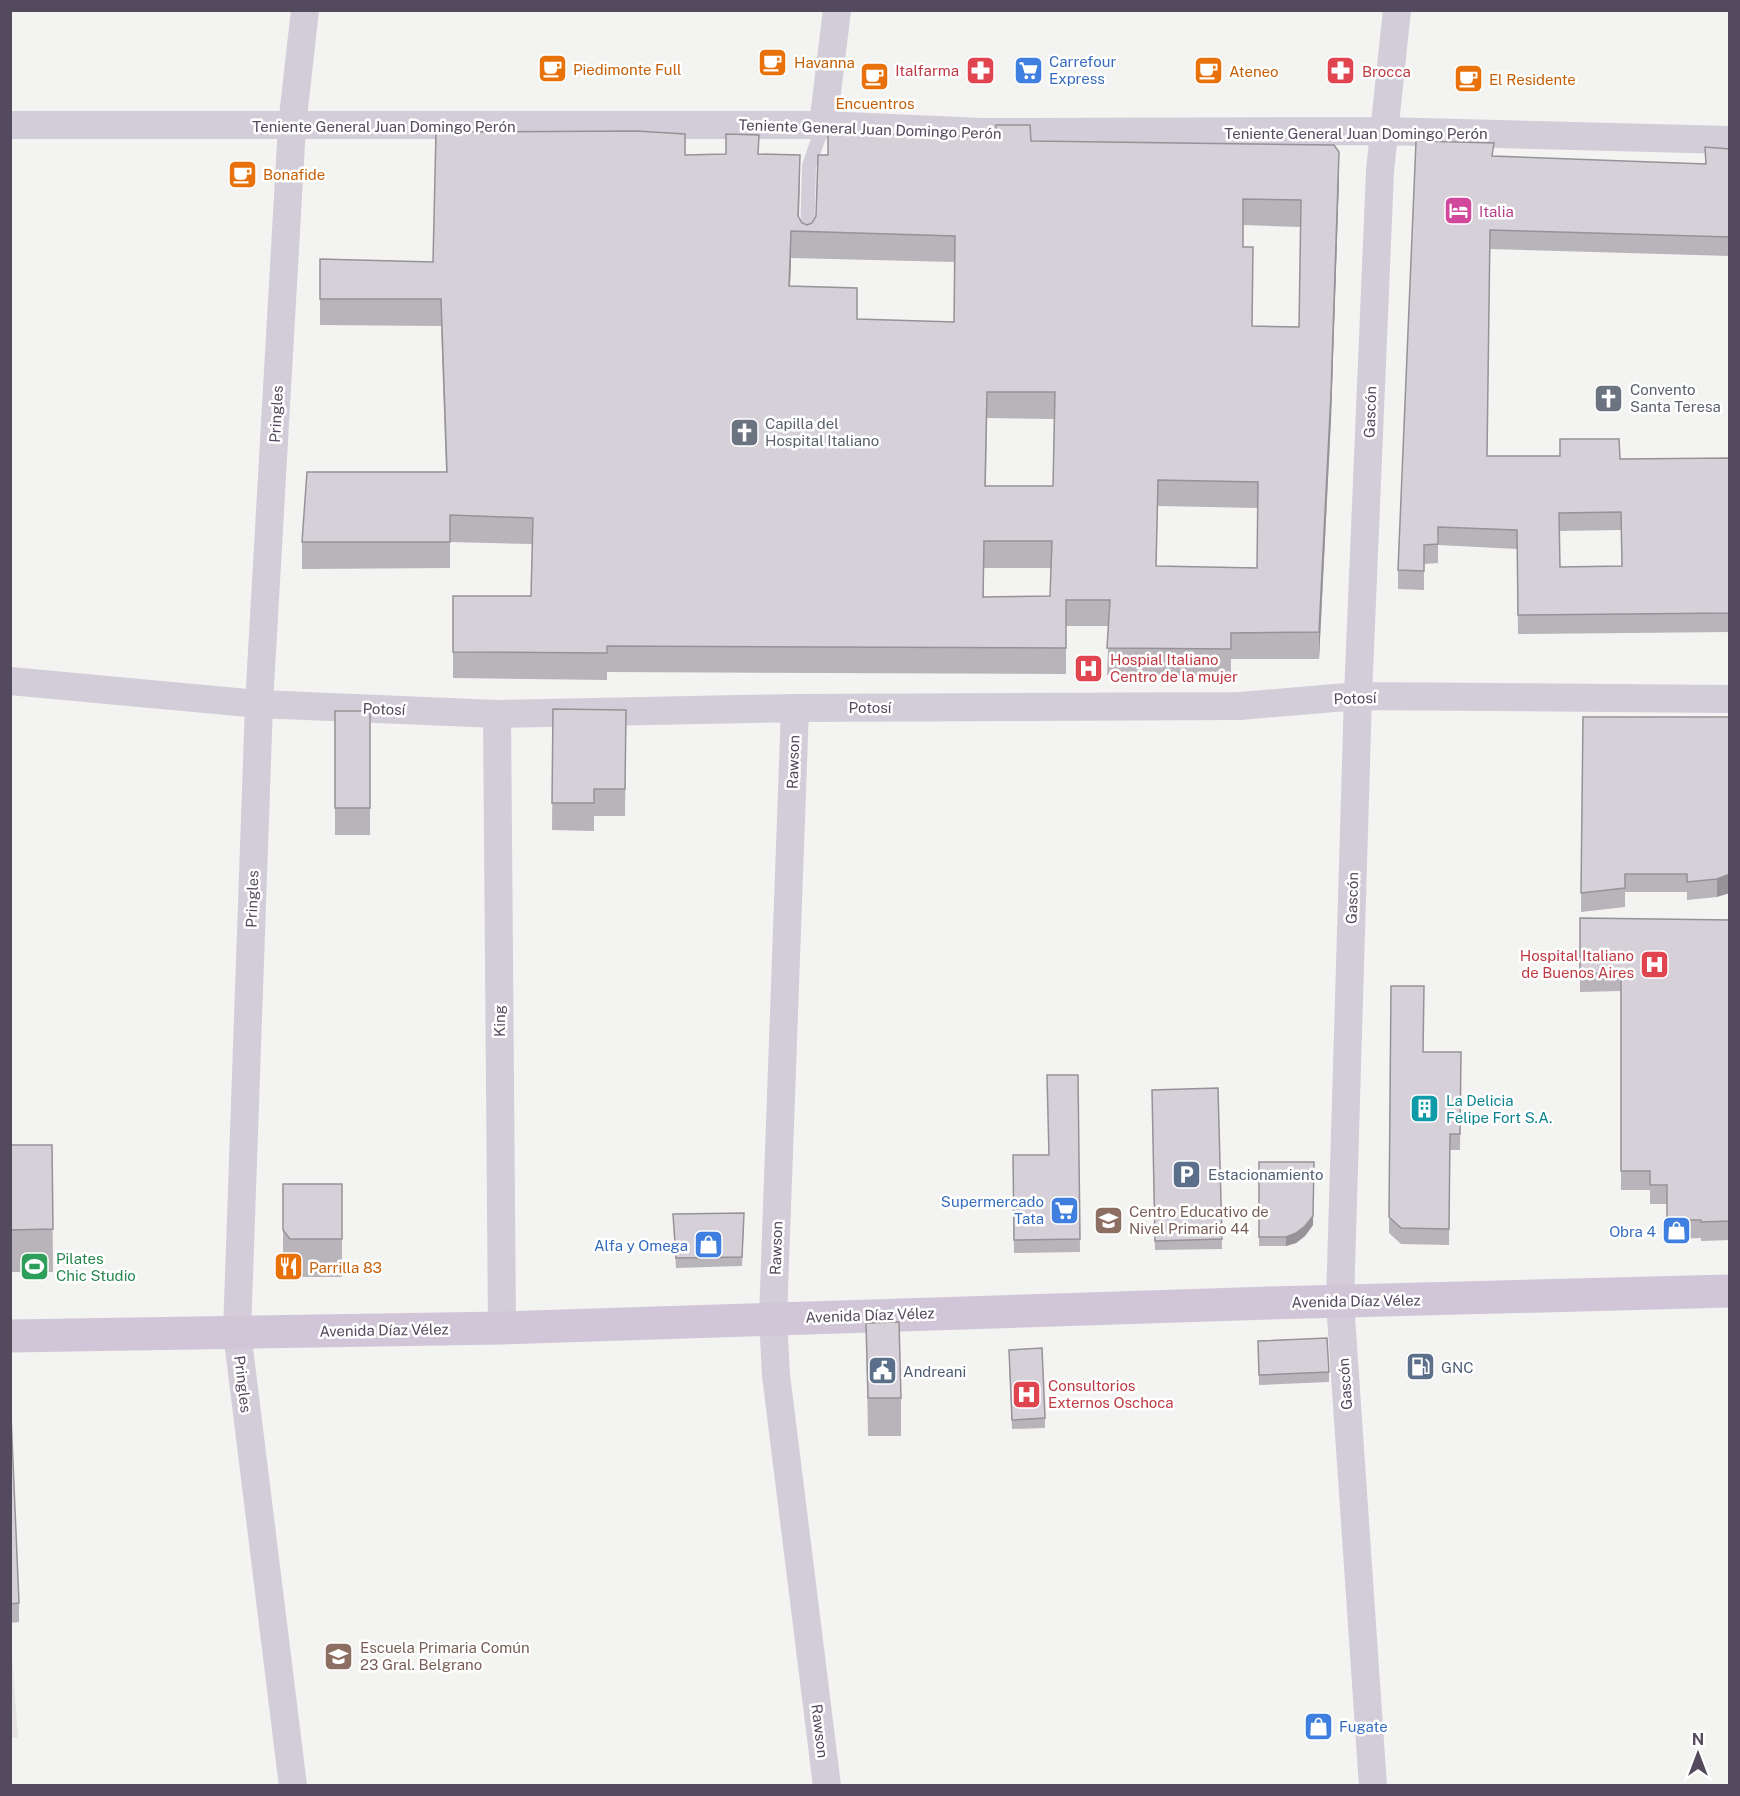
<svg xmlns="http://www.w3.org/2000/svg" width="1740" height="1796" font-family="'Public Sans',sans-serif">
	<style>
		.education { fill: #e5e4e2 }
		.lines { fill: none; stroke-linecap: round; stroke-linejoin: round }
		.lane { stroke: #d3ccd9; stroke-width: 14 }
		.street { stroke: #d3ccd9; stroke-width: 28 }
		.secondary { stroke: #d0c6d8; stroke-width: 33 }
		.wall { fill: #b8b4ba; fill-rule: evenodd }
		.shaded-wall { fill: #969297 }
		.building { fill: #d6d1d8; stroke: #969297; stroke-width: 1.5; fill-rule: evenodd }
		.labels { text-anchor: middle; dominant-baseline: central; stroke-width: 5; stroke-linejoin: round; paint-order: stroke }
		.shop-label { font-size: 15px; fill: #366cbe; stroke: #fff; text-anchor: end }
		.food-label { font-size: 15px; fill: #c56008; stroke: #fff; text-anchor: start }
		.health-label { font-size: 15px; fill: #be3a42; stroke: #fff; text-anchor: start }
		.street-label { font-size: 15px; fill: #544a5d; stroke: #fff }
		.hotel-label { font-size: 15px; fill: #b23c85; stroke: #fff; text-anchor: start }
		.worship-label { font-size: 15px; fill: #5b616d; stroke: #fff; text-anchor: start }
		.culture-label { font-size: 15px; fill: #0d838f; stroke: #fff; text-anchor: start }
		.service-label { font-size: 15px; fill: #4e5e75; stroke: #fff; text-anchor: start }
		.education-label { font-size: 15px; fill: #785e54; stroke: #fff; text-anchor: start }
		.leisure-label { font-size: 15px; fill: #27864d; stroke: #fff; text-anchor: start }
	</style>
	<rect width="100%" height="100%" fill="#f3f3f1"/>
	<path class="education" d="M10,1656H12L18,1737L11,1738Z"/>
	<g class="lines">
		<path class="lane" d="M807,241L809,166L823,125L826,127"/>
		<path class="street" d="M10,125H823L982,132L1383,131L1730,140
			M823,125L837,10
			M10,681L259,704L497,714L795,708L1240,706L1358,696L1730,699
			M795,708L773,1318L776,1375L827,1786
			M497,714L502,1328
			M293,1786L237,1332L259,704L292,126L305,10
			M1373,1786L1340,1302L1358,696L1380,171L1397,10"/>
		<path class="secondary" d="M10,1336L502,1328L1270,1303L1730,1291"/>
	</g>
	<path class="wall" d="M854,134L1031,141L1339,179L1331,419L1319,659H1231V676L1107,675L1109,626H1066V674L607,672V680L453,678V596H531L532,544L450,542V568L302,569V542L446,472L441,326L320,325V259L433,262L685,155L759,154L800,181L799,217L802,223L807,225L812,223L816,216L828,155ZM1243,225L1301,227L1299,327L1252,326L1253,273L1243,247ZM791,258L955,262L954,322L857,319L790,286ZM987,418L1054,419L1053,486H986ZM1158,506L1258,508L1257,568L1156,566ZM984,568H1051L1050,596L984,597Z
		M1705,147L1730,149V256L1490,249L1487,456L1620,459L1730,458V632L1518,634L1517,549L1438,545V563L1424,564V590L1398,589V570L1494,156L1705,164ZM1621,530L1622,566L1560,567L1559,531Z
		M553,709L626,710L625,816H594V831L552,830Z
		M335,711H370V835H335Z
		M1583,717H1730L1717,897L1687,900V892H1625V907L1581,912Z
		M1580,918L1730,920V1240L1701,1241V1238L1667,1239V1204H1650V1190H1621V991L1580,992Z
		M1391,986L1423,1052H1461L1460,1150H1450L1449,1245L1401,1244L1389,1233Z
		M1078,1075L1080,1252L1014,1253L1013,1155H1049Z
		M1218,1088L1222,1249L1155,1250L1152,1090Z
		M10,1145H52L53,1272H10Z
		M1259,1162L1313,1225L1305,1236L1296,1243L1286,1246H1259Z
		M283,1184H342V1277H290L283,1268Z
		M673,1214L744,1222L742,1266L676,1268Z
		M866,1323L901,1398V1436H868Z
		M1258,1350L1329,1372V1382L1259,1385Z
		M1009,1359L1045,1418V1428L1012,1429Z
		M10,1391L19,1603V1622L10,1623Z"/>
	<path class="shaded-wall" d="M1339,152V179L1331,419L1319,659V632Z
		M791,231V258L789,313V286Z
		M1730,874V893L1717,897V879Z
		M1314,1162L1313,1225L1305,1236L1296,1243L1286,1246V1237Z"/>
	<path class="building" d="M996,125H1030L1031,141L1334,145L1339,152L1331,393L1319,632L1231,633V649L1107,648L1110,600H1066V648L607,646V653L453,652V596H531L533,518L450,515V542H302L307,472H447L441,299H320V259L433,262L436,132L636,131L685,134V155L726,154V134L759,135L758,154L800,155L798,216L802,223L807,225L812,223L816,216L818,155H828V131H847L854,134L962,136L969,132H996ZM1243,199L1301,200L1299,327L1252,326L1253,247H1243ZM791,231L955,236L954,322L857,319V288L789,286ZM987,392H1055L1053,486H985ZM1158,480L1258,482L1257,568L1156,566ZM984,541H1052L1050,596L983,597Z
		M1416,141L1494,143L1492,156L1706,164L1705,147L1730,149V237L1490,230L1487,456H1560V439H1619L1620,459L1730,458V613L1518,615L1517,530L1438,527V544L1424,545V571L1398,570ZM1621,512L1622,566L1560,567L1559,513Z
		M553,709L626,710L625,789H594V803H552Z
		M335,711H370V808H335Z
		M1583,717H1730V874L1717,879L1687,882V874H1625V888L1581,893Z
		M1580,918L1730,920V1221L1701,1222V1220H1667V1185H1650V1171H1621V972L1580,974Z
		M1391,986H1424L1423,1052H1461L1460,1134H1450L1449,1229L1401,1228L1389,1217Z
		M1047,1075H1078L1080,1239L1014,1240L1013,1155H1049Z
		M1218,1088L1222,1239L1155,1241L1152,1090Z
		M10,1145H52L53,1229L10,1230Z
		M1259,1162H1314L1313,1216L1305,1226L1296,1233L1286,1237H1259Z
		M283,1184H342V1239H290L283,1230Z
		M744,1213L742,1257L676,1258L673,1214Z
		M899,1322L901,1398H868L866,1323Z
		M1327,1338L1329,1372L1259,1375L1258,1341Z
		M1042,1348L1045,1418L1012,1420L1009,1350Z
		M10,1391L19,1603L10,1604Z"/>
	<defs>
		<symbol id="cafe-square" viewBox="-11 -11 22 22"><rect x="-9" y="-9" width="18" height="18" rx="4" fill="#e8710a" stroke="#fff"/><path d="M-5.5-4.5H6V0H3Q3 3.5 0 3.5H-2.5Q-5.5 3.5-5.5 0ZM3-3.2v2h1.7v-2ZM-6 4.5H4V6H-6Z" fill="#fff"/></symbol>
		<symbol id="pharmacy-square" viewBox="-11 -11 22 22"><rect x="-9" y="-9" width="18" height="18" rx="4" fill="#e0444e" stroke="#fff"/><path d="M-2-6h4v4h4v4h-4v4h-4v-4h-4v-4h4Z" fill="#fff"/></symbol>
		<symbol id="supermarket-square" viewBox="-11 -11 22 22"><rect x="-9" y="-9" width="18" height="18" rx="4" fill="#3f7fe0" stroke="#fff"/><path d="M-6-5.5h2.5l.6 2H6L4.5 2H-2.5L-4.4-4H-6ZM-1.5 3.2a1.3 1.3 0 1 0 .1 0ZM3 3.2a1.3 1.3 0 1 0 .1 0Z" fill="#fff"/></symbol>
		<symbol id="hotel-square" viewBox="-11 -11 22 22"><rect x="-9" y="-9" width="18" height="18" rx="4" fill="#d1479c" stroke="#fff"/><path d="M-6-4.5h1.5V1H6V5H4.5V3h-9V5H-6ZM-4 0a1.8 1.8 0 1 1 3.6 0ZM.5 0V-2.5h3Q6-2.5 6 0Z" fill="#fff"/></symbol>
		<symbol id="church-square" viewBox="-11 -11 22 22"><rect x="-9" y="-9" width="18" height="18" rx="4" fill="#6b7280" stroke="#fff"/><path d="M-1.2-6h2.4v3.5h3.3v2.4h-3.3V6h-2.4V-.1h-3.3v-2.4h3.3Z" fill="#fff"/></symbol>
		<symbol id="hospital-square" viewBox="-11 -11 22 22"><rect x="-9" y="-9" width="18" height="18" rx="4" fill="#e0444e" stroke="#fff"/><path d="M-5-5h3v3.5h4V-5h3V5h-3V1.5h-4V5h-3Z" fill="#fff"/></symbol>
		<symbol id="building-square" viewBox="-11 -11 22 22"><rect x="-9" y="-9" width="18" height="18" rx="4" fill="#0f9aa8" stroke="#fff"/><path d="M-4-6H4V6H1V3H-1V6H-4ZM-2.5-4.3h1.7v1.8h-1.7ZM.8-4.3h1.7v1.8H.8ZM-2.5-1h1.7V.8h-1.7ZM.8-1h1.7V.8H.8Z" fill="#fff"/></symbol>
		<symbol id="parking-square" viewBox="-11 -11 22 22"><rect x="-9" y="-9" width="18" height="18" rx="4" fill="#5c6f8a" stroke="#fff"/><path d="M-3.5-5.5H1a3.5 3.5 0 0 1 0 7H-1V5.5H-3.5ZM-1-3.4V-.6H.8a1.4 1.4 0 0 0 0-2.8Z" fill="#fff"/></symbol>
		<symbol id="school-square" viewBox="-11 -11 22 22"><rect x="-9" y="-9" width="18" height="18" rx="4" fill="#8d6e63" stroke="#fff"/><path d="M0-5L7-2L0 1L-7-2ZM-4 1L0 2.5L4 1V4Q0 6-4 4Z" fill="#fff"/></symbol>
		<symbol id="shop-square" viewBox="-11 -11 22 22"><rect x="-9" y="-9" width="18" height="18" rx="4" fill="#3f7fe0" stroke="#fff"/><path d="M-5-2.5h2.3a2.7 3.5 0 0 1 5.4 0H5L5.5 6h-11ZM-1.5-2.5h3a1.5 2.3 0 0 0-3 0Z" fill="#fff"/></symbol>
		<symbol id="stadium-square" viewBox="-11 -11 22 22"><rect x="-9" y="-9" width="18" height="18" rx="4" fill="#2e9e5b" stroke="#fff"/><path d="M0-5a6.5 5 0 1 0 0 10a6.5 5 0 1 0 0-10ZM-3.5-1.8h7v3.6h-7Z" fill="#fff"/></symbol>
		<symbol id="restaurant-square" viewBox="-11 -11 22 22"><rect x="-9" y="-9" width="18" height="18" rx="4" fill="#e8710a" stroke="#fff"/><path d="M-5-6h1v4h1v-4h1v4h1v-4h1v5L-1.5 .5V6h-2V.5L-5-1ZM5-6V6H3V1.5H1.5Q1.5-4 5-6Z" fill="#fff"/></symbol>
		<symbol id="fuel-square" viewBox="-11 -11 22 22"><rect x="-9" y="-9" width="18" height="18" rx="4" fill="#5c6f8a" stroke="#fff"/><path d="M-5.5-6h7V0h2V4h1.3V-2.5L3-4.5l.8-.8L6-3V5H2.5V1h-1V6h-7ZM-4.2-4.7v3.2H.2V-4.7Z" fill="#fff"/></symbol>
		<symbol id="civic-square" viewBox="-11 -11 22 22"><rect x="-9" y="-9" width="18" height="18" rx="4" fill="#5c6f8a" stroke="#fff"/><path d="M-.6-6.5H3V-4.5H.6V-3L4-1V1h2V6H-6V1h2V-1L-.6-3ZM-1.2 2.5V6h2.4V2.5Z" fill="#fff"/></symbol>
	</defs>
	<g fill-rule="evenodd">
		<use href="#cafe-square" x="756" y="46" width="33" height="33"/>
		<use href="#cafe-square" x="536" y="52" width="33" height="33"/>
		<use href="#pharmacy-square" x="964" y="54" width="33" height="33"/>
		<use href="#supermarket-square" x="1012" y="54" width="33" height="33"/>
		<use href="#cafe-square" x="1192" y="54" width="33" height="33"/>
		<use href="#pharmacy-square" x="1324" y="54" width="33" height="33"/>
		<use href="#cafe-square" x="858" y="60" width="33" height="33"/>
		<use href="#cafe-square" x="1452" y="62" width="33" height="33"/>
		<use href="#cafe-square" x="226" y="158" width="33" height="33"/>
		<use href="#hotel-square" x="1442" y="194" width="33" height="33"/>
		<use href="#church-square" x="1592" y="382" width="33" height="33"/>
		<use href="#church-square" x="728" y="416" width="33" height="33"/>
		<use href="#hospital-square" x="1072" y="652" width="33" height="33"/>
		<use href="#hospital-square" x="1638" y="948" width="33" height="33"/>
		<use href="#building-square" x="1408" y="1092" width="33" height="33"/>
		<use href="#parking-square" x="1170" y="1158" width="33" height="33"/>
		<use href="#supermarket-square" x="1048" y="1194" width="33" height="33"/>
		<use href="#school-square" x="1092" y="1204" width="33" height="33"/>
		<use href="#shop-square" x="1660" y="1214" width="33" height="33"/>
		<use href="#shop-square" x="692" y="1228" width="33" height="33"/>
		<use href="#stadium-square" x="18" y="1250" width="33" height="33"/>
		<use href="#restaurant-square" x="272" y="1250" width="33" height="33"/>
		<use href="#fuel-square" x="1404" y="1350" width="33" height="33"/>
		<use href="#civic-square" x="866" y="1354" width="33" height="33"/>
		<use href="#hospital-square" x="1010" y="1378" width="33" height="33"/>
		<use href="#school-square" x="322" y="1640" width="33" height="33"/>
		<use href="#shop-square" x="1302" y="1710" width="33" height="33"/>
	</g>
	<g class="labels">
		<g class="shop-label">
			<text x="1049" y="61" text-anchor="start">Carrefour<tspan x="1049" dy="17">Express</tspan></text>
			<text x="1044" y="1201">Supermercado<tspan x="1044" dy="17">Tata</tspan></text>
			<text x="1656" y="1231">Obra 4</text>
			<text x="688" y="1245">Alfa y Omega</text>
			<text x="1339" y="1726" text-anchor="start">Fugate</text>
		</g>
		<g class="food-label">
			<text x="794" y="62">Havanna</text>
			<text x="573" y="69">Piedimonte Full</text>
			<text x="1229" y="71">Ateneo</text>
			<text x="1489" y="79">El Residente</text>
			<text x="875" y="103" text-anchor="middle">Encuentros</text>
			<text x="263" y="174">Bonafide</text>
			<text x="309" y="1267">Parrilla 83</text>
		</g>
		<g class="health-label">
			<text x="959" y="70" text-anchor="end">Italfarma</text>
			<text x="1362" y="71">Brocca</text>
			<text x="1110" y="659">Hospial Italiano<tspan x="1110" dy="17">Centro de la mujer</tspan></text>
			<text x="1634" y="955" text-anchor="end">Hospital Italiano<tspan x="1634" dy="17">de Buenos Aires</tspan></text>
			<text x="1048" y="1385">Consultorios<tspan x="1048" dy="17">Externos Oschoca</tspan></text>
		</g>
		<g class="street-label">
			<text x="384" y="126">Teniente General Juan Domingo Perón</text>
			<text transform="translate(870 129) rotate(2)">Teniente General Juan Domingo Perón</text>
			<text x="1356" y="133">Teniente General Juan Domingo Perón</text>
			<text transform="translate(1370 412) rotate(-88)">Gascón</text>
			<text transform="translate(276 414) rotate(-87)">Pringles</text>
			<text transform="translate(1355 698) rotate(-2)">Potosí</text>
			<text x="870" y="707">Potosí</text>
			<text transform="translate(384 709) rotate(2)">Potosí</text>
			<text transform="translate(793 762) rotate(-88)">Rawson</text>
			<text transform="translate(1352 898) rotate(-88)">Gascón</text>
			<text transform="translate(252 899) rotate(-88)">Pringles</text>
			<text transform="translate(499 1021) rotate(-90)">King</text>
			<text transform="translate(776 1248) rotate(-88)">Rawson</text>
			<text transform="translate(1356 1301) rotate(-1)">Avenida Díaz Vélez</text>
			<text transform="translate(870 1315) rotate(-2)">Avenida Díaz Vélez</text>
			<text transform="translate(384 1330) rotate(-1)">Avenida Díaz Vélez</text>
			<text transform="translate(243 1384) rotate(83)">Pringles</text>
			<text transform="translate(1345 1384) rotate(-94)">Gascón</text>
			<text transform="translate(820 1731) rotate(83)">Rawson</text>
		</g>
		<g class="hotel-label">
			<text x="1479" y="211">Italia</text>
		</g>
		<g class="worship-label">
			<text x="1630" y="389">Convento<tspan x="1630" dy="17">Santa Teresa</tspan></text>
			<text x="765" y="423">Capilla del<tspan x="765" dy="17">Hospital Italiano</tspan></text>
		</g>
		<g class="culture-label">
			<text x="1446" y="1100">La Delicia<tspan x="1446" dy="17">Felipe Fort S.A.</tspan></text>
		</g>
		<g class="service-label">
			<text x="1208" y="1174">Estacionamiento</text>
			<text x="1441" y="1367">GNC</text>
			<text x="903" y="1371">Andreani</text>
		</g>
		<g class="education-label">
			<text x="1129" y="1211">Centro Educativo de<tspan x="1129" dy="17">Nivel Primario 44</tspan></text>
			<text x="360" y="1647">Escuela Primaria Común<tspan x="360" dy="17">23 Gral. Belgrano</tspan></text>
		</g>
		<g class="leisure-label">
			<text x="56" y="1258">Pilates<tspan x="56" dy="17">Chic Studio</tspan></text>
		</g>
	</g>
	<rect width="1740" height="1796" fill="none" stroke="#544a5d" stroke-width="24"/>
	<g transform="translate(1698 1754)" stroke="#ffffff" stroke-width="4.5" paint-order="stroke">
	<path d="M0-4.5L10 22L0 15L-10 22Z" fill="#544a5d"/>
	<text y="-9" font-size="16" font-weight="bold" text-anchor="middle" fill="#544a5d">N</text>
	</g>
</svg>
